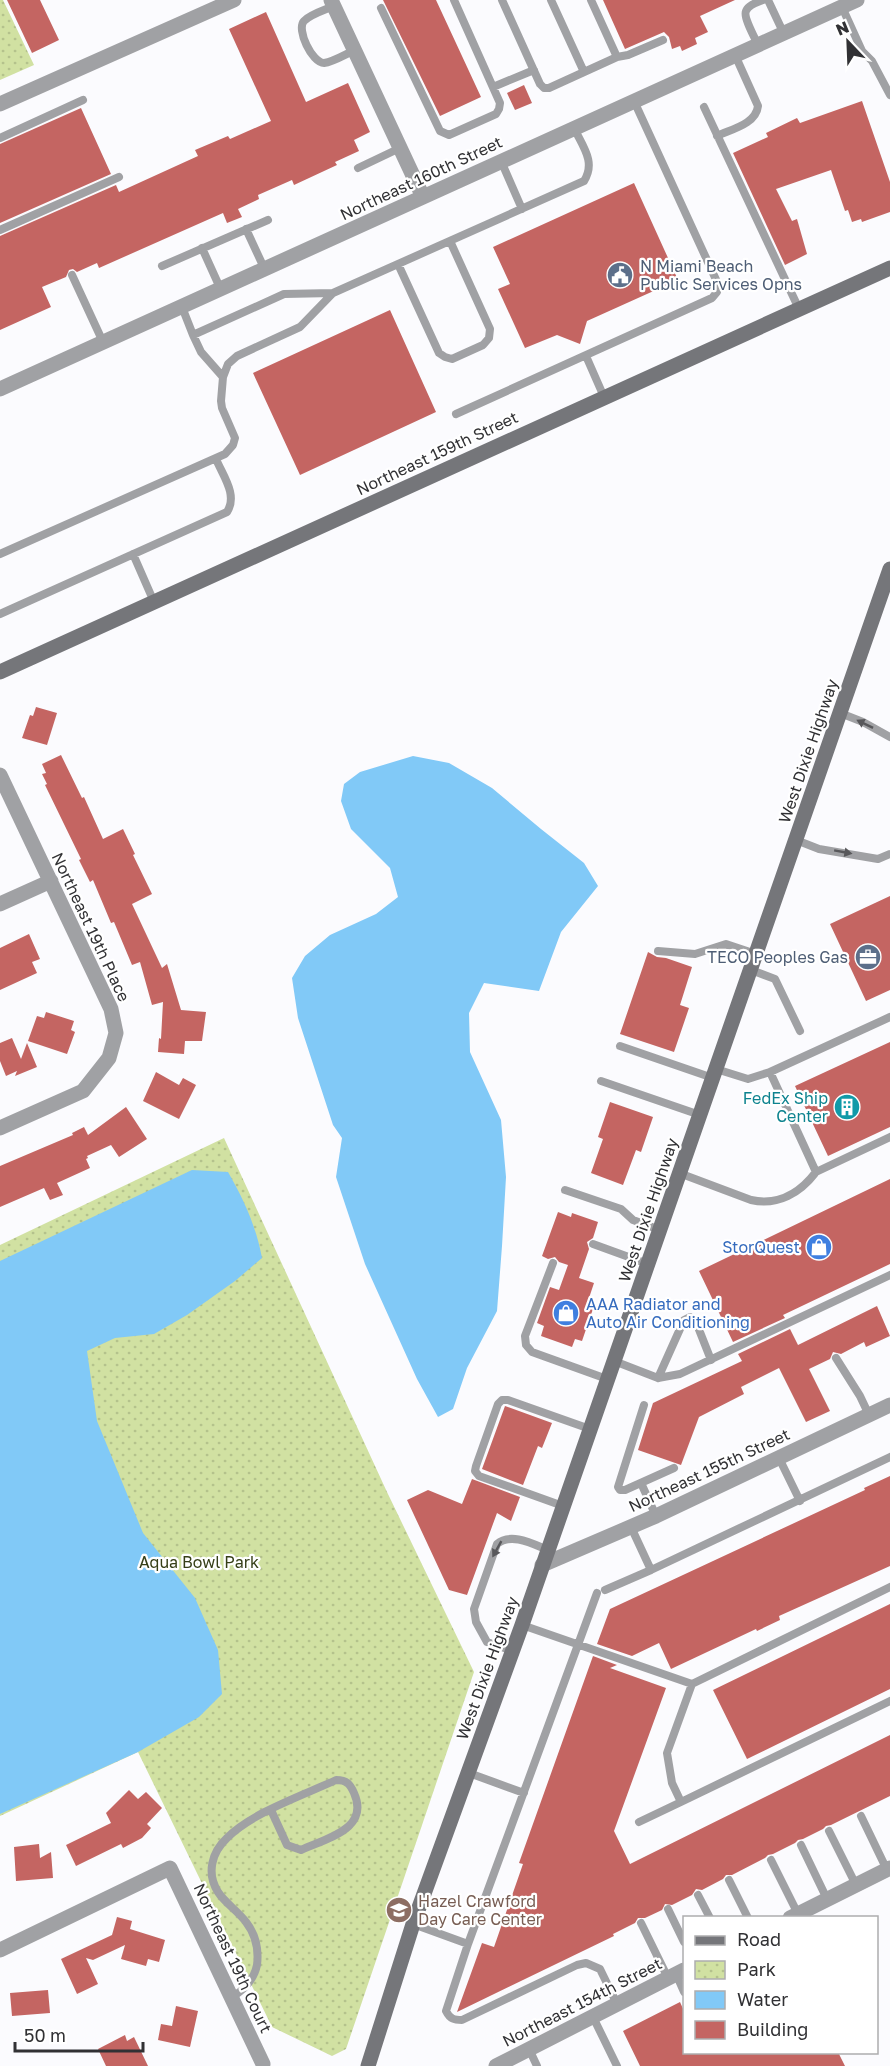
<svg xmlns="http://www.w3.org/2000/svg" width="890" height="2066" font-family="'Golos Text',sans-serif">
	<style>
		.park { fill: url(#park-dots) }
		.water { fill: #81c9f7 }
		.building { fill: #c46562 }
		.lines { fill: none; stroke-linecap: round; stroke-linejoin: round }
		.lane { stroke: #a0a1a4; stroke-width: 8 }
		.street { stroke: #a0a1a4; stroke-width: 15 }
		.secondary { stroke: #75767a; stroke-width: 15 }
		.oneway { fill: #58585b }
		.labels { text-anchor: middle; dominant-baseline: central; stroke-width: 4.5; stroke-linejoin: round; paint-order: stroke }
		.street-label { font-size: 16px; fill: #313134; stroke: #fff }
		.service-label { font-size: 16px; fill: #4e5e75; stroke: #fff; text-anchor: start }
		.culture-label { font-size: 16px; fill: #0d838f; stroke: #fff; text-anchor: end }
		.shop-label { font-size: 16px; fill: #366cbe; stroke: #fff; text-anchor: end }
		.park-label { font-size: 16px; fill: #363f18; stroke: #fff }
		.education-label { font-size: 16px; fill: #785e54; stroke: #fff; text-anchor: start }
	</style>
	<defs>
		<pattern id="park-dots" width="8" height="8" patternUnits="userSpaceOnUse" patternTransform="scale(1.5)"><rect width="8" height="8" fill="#d1e1a2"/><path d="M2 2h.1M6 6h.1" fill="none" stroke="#b4c28c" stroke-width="1.8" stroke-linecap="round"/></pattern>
	</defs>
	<rect width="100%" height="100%" fill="#fbfbfe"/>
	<path class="park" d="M0,0H3L34,65L0,80Z
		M224,1138L387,1492L474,1672L346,2049L332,2056L272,2027L138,1752L0,1816V1245Z"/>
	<path class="water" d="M413,756L449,763L492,788L541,829L584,863L598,886L561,932L539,991L484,983L469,1013L470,1052L501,1120L506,1177L502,1246L497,1311L467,1368L453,1409L438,1417L417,1379L365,1264L336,1177L342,1138L333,1125L298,1018L292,978L305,956L330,935L376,914L398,897L390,868L351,829L341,801L344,784L360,772Z
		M192,1170L228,1172C244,1200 256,1226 262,1258L235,1281L187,1315L154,1334L115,1338L87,1351L97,1421L143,1533L195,1598L218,1650L222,1694L199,1717L138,1752L0,1814V1261Z"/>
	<path class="building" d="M7,0H40L59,40L32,53Z
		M383,0H436L481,97L440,116Z
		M603,0H735L700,16L708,32L695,38L697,44L682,51L680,46L672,49L669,37L664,32L625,49Z
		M266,12L306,102L348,83L370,132L354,140L359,151L335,162L337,165L294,185L292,180L258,195L259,199L238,209L242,217L227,223L223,213L99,268L97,263L77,272L73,269L69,270L66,277L42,287L51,307L0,330V236L116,185L119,192L198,156L195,150L228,136L230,139L271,121L229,29Z
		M524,85L532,103L515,110L507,93Z
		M862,101L890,182V212L862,222L861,219L852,222L848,210L845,211L831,170L776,189L792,221L797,219L807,254L785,265L733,153L768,137L766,133L797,118L800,123Z
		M81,108L111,174L0,223V144Z
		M634,183L678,280L587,321L580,344L557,335L525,348L498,289L510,284L493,247Z
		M390,310L436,412L300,475L253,373Z
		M36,707L57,713L47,745L22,738L30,715L33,716Z
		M61,755L82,798L84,797L103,839L123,829L135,854L133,855L152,894L132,904L162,968L167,964L181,1010L206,1012L202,1041H185L184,1054L158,1052L159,1038L161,1039L163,1002L152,1005L140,962L132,965L114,922L111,923L93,880L90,882L79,860L81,859L45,785L47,784L42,774L46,773L42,764Z
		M890,896V990L866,1001L830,924Z
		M29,934L40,959L32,962L37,973L0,990V948Z
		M648,952L657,957L666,958L692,967L680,1005L689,1008L674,1052L620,1034Z
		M46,1012L74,1021L71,1030L75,1032L67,1054L28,1041L37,1016L44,1018Z
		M12,1038L21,1059L27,1043L37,1067L15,1076L17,1071L6,1076L0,1061V1043Z
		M890,1042V1127L828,1156L795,1086Z
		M156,1072L179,1085L183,1078L196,1085L179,1119L143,1101Z
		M610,1102L653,1117L641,1152L636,1150L623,1185L591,1173L603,1139L598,1137Z
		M126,1107L147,1139L119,1157L111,1145L87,1156L88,1158L86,1159L90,1168L57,1183L63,1195L50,1200L44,1188L0,1207V1166L73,1135L72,1133L84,1127L88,1135Z
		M890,1179V1264L783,1315L785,1318L733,1342L699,1271Z
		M558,1212L571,1217L572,1213L598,1222L593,1238L587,1242L589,1249L579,1278L594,1283L588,1301L595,1303L582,1341L575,1339L572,1347L541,1336L544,1326L537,1323L550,1287L559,1290L568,1265L559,1262L555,1257L548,1259L542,1256Z
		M877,1306L890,1336L866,1347L864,1342L841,1354L833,1352L830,1359L809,1369L830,1411L806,1422L779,1368L741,1387L744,1394L699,1417L681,1465L638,1450L653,1403L742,1361L738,1354L790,1329L798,1345Z
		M505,1406L552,1423L542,1448L538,1446L523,1485L482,1469Z
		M890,1476V1566L779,1616L780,1620L757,1631L756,1629L671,1669L659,1643L632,1656L597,1644L610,1609L865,1490L864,1488Z
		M472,1479L520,1497L511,1521L497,1513L467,1595L449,1590L407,1500L428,1490L462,1504Z
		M890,1604V1689L747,1759L713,1690Z
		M593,1656L617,1665L610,1668L666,1688L614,1831L630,1864L890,1735V1796L831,1825L826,1826L823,1829L803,1839L798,1840L795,1843L773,1854L768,1855L765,1858L732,1875H726L723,1879L702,1890L696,1889L692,1895L672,1905L665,1904L662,1910L645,1918H638L635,1923L613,1934L614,1936L457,2012L482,1943L494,1947L523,1864L519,1863Z
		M129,1790L138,1799L146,1792L162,1808L147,1824L151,1828L142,1838L123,1848L121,1844L76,1866L66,1845L111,1823L106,1813Z
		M39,1844L40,1858L51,1852L53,1878L16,1881L14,1847Z
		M117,1917L132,1921L130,1929L165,1940L159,1962L148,1959L146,1966L121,1959L125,1945L93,1960L86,1958L98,1984L77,1994L61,1959L112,1935Z
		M48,1990L50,2013L12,2016L10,1993Z
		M680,2002L684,2011V2052H838L845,2066H640L623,2031Z
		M176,2006L198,2011L190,2047L158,2040L161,2024L172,2026Z
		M125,2035L127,2041L134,2037L148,2066H106L98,2049Z"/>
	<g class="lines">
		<path class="lane" d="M502,0L540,84L544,88H549L617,57L591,0
			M551,0L584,72
			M768,0L784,34
			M334,6C325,10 311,14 304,21C296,29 312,63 324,63C333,62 346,54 355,50
			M842,7L862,51L872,61L890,95
			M381,8L440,131L449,135L496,114L499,109L500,103L454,0
			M758,45C755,38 743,17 746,11C748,5 758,2 763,0
			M617,57L628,55L663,40
			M493,87L534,70
			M704,107L799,309
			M717,136C732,129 756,124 758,106L735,55
			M0,138L83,100
			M501,161L522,209
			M358,168L400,148
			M246,229L265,270
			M0,230L119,177
			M202,248L221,290
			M398,264L439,353L445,357L452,359L483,345L489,338L490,329L450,241
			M162,266L268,220
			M72,275L103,342
			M182,307L193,335L284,294L333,293
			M193,335L201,352L223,377
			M586,356L604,397
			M456,414L712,298L717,292L718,284L634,101
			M0,554L225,454L233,445L235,438L222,408L221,401L223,377L228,364L237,356L300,327L333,293L584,181C596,162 583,147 574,128
			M133,554L154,602
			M0,614L227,512C238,495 223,476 216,459
			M840,713L863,722L890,737
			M796,840L819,849L878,859L890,854
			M658,951L695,954L726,944L756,954
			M751,970L775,979L800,1031
			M890,1017L770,1072L816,1172L890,1137
			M620,1046L713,1078
			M716,1069L748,1079L770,1072
			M601,1081L700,1115
			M679,1173L751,1200C778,1206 800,1193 816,1172
			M565,1190L621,1209L633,1220L660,1230
			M593,1244L648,1264
			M553,1263L525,1336L526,1345L532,1352L607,1379
			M836,1358L860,1396L869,1415
			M614,1361L658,1378L680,1374L890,1275
			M658,1378L684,1320L690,1317L696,1322L711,1360
			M644,1405L618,1487L620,1490H625L674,1468
			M779,1458L800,1501
			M641,1483L656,1516
			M563,1506L479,1476L475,1471L476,1466L498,1404L502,1400H508L590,1429
			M631,1527L651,1570
			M605,1590L651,1570L890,1457
			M597,1593L468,1944L446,2011C450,2019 454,2020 462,2020L577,1965L586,1963L600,1969L617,2004
			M522,1625L692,1684L890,1587
			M513,1651L487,1642L476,1622L474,1609L497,1544C511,1532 533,1544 548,1550
			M469,1773L524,1793
			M681,1802L890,1701
			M861,1816L887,1870
			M639,1822L681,1802L672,1783L667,1753L692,1684
			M829,1831L856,1885
			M801,1845L827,1899
			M771,1860L798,1914
			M729,1880L748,1918
			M698,1895L710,1918
			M668,1909L684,1942
			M641,1923L668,1978
			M413,1924L468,1944
			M676,1974L684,1992
			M232,1997C244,1990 254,1979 257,1965C259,1949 256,1935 246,1922C238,1911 225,1903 218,1892C206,1873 212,1852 227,1838C251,1813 304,1795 336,1780C347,1780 350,1784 354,1793C370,1829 327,1838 301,1850L287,1845L271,1810
			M593,2017L617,2066
			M529,2049L537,2066"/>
		<path class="street" d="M331,0L423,197
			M0,104L234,0
			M0,389L857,0
			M0,775L111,1009L116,1033L109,1058L83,1091L0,1128
			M0,904L51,881
			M542,1565L656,1516L890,1405
			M790,1918L890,1868
			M0,1950L170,1868L263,2064
			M496,2066L684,1970"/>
		<path class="secondary" d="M0,672L890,268
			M368,2066L413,1924L522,1625L890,569"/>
	</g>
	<defs><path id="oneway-solid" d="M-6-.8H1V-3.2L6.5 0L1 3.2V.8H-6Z" transform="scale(1.5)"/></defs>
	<g class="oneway">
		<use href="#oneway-solid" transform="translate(865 724) rotate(-154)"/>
		<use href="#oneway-solid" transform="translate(843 852) rotate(10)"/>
		<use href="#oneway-solid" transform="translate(497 1549) rotate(119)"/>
	</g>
	<defs>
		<symbol id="civic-disc" viewBox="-11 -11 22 22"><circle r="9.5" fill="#5c6f8a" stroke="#fff"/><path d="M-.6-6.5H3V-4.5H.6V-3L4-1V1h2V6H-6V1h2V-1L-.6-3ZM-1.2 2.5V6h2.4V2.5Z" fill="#fff"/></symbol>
		<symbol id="office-disc" viewBox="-11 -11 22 22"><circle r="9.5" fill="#5c6f8a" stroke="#fff"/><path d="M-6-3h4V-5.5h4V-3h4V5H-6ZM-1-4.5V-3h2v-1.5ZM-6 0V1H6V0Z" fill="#fff"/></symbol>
		<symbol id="building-disc" viewBox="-11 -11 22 22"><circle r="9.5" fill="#0f9aa8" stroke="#fff"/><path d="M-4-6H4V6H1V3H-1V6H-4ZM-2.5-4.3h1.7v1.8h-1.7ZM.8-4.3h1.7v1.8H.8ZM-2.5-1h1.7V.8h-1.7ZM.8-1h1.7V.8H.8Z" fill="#fff"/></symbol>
		<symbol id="shop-disc" viewBox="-11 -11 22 22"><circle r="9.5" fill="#3f7fe0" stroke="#fff"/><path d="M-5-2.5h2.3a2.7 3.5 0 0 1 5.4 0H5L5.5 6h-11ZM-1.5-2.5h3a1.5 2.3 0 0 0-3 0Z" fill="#fff"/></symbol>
		<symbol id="school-disc" viewBox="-11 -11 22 22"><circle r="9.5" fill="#8d6e63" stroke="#fff"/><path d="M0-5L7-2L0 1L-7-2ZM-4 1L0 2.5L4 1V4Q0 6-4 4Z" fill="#fff"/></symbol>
	</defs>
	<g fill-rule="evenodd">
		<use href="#civic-disc" x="605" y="260" width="30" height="30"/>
		<use href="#office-disc" x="853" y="942" width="30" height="30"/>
		<use href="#building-disc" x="832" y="1092" width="30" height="30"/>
		<use href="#shop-disc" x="804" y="1232" width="30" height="30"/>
		<use href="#shop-disc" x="551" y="1298" width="30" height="30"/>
		<use href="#school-disc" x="384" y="1895" width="30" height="30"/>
	</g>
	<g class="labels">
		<g class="street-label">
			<text transform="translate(421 178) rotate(-25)">Northeast 160th Street</text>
			<text transform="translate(437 453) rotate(-25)">Northeast 159th Street</text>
			<text transform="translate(808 751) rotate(-71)">West Dixie Highway</text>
			<text transform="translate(91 927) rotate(65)">Northeast 19th Place</text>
			<text transform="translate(648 1210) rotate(-71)">West Dixie Highway</text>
			<text transform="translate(709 1470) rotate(-25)">Northeast 155th Street</text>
			<text transform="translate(487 1668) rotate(-70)">West Dixie Highway</text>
			<text transform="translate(233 1958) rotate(65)">Northeast 19th Court</text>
			<text transform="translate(582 2002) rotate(-27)">Northeast 154th Street</text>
		</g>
		<g class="service-label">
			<text x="640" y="266">N Miami Beach<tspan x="640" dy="18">Public Services Opns</tspan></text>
			<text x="848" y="957" text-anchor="end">TECO Peoples Gas</text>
		</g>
		<g class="culture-label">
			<text x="828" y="1098">FedEx Ship<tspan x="828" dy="18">Center</tspan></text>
		</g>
		<g class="shop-label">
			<text x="800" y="1247">StorQuest</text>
			<text x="586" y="1304" text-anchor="start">AAA Radiator and<tspan x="586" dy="18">Auto Air Conditioning</tspan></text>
		</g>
		<g class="park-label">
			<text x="199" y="1562">Aqua Bowl Park</text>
		</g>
		<g class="education-label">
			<text x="418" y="1901">Hazel Crawford<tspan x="418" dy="18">Day Care Center</tspan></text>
		</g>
	</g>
	<rect x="683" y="1916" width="195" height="138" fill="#ffffff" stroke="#adadae" stroke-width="1.5"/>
	<rect x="695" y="1936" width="30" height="9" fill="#75767a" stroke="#adadae" stroke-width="1.5"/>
	<text x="737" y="1946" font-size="18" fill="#313134">Road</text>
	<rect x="695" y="1961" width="30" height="18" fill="url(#park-dots)" stroke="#adadae" stroke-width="1.5"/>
	<text x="737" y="1976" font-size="18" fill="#313134">Park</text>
	<rect x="695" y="1991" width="30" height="18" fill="#81c9f7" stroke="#adadae" stroke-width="1.5"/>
	<text x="737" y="2006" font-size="18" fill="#313134">Water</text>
	<rect x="695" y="2021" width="30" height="18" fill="#c46562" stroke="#adadae" stroke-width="1.5"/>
	<text x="737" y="2036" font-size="18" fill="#313134">Building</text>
	<g transform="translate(848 42) rotate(337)" stroke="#ffffff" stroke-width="4.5" paint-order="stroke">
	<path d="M0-4.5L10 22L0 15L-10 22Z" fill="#313134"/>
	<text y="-9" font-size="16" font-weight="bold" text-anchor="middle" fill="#313134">N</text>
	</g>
	<path d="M15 2042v9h128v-9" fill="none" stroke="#313134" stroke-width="3"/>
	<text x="24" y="2042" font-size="18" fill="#313134" stroke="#ffffff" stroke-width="4.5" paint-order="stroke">50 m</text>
</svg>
